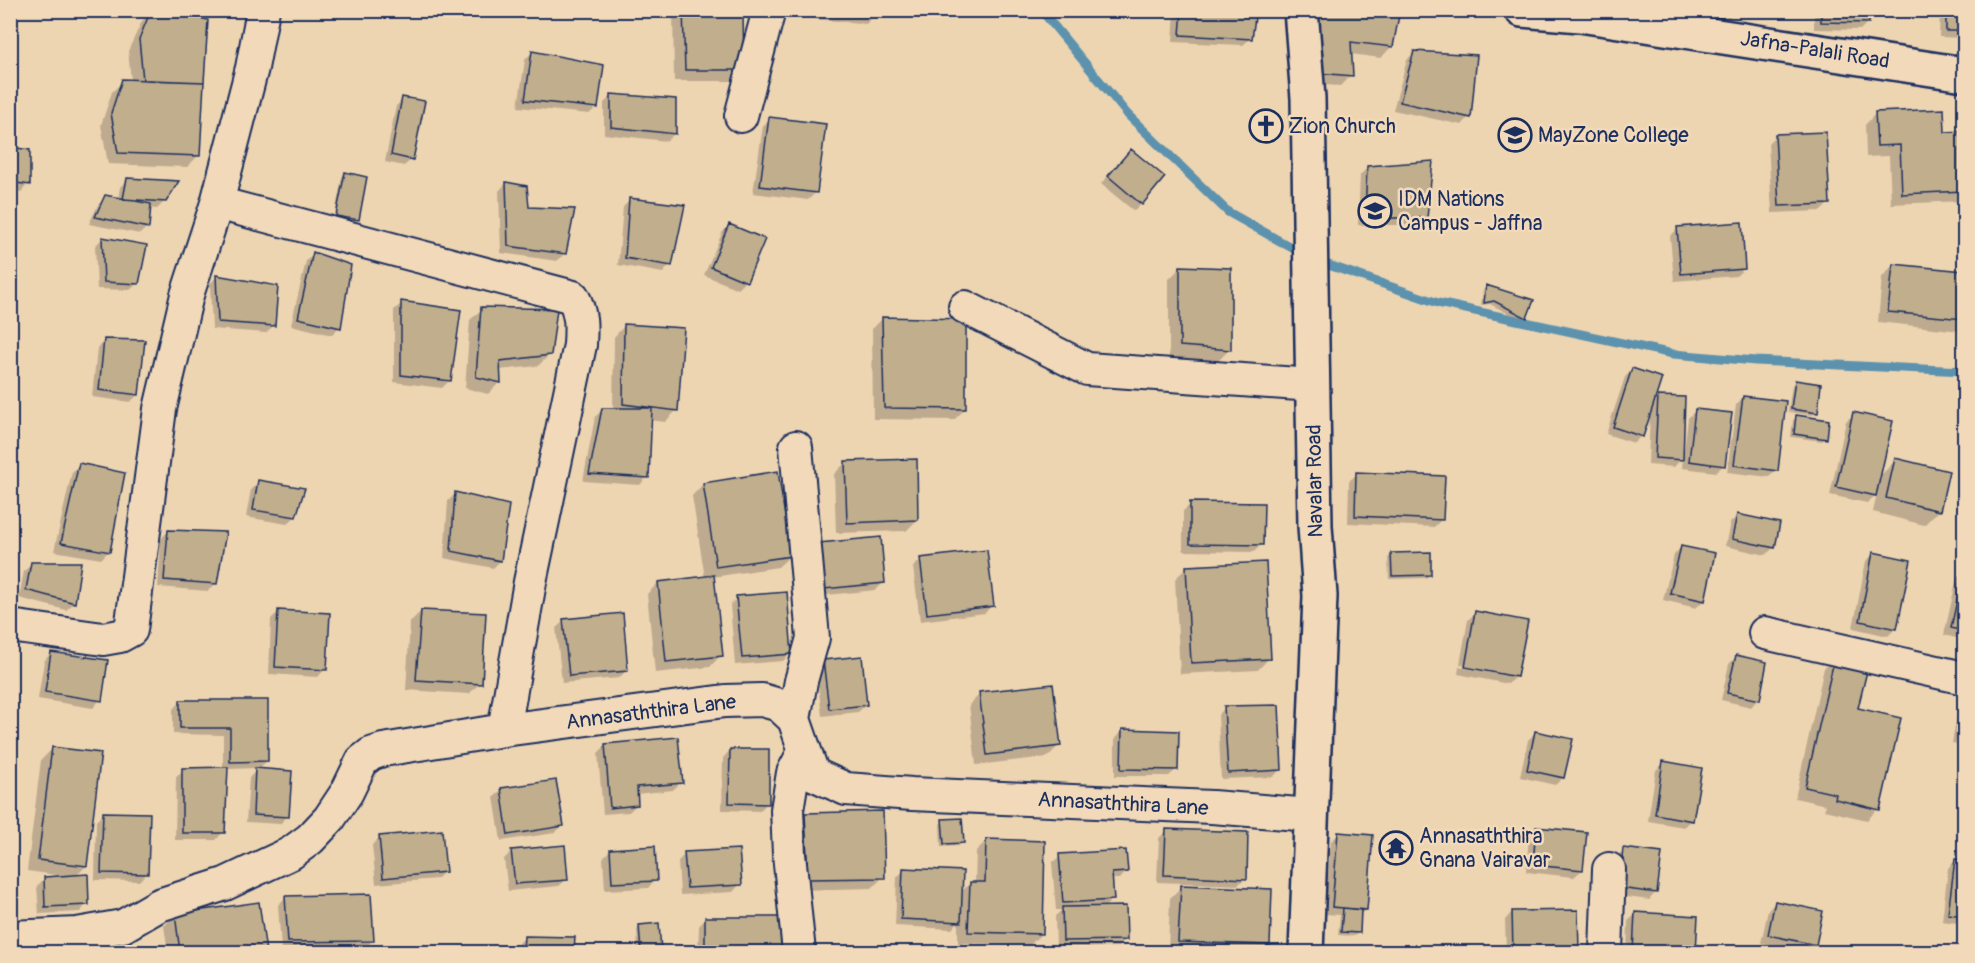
<svg xmlns="http://www.w3.org/2000/svg" width="1975" height="963" font-family="Pangolin,sans-serif">
	<style>
		.shadow { fill: #0003 }
		.lines { fill: none; stroke-linecap: round; stroke-linejoin: round }
		.stream { stroke: #5b92ae; stroke-width: 9 }
		.building { fill: #c0ae8d; stroke: #1b2f5e; stroke-width: 1.5 }
		.minor-casing { stroke: #1b2f5e; stroke-width: 36 }
		.tertiary-casing { stroke: #1b2f5e; stroke-width: 38 }
		.primary-casing { stroke: #1b2f5e; stroke-width: 38 }
		.minor { stroke: #f2d9b9; stroke-width: 32 }
		.tertiary { stroke: #f2d9b9; stroke-width: 33 }
		.primary { stroke: #f2d9b9; stroke-width: 33 }
		.labels { text-anchor: middle; dominant-baseline: central; stroke-width: 5; stroke-linejoin: round; paint-order: stroke }
		.street-label { font-size: 21px; fill: #1b2f5e; stroke: #f2d9b9 }
		.poi-label { font-size: 21px; fill: #1b2f5e; stroke: #f2d9b9; text-anchor: start }
	</style>
	<rect width="100%" height="100%" fill="#eed5b2"/>
	<filter id="ink" filterUnits="userSpaceOnUse"><feTurbulence type="fractalNoise" baseFrequency=".0167" numOctaves="2"/><feDisplacementMap in="SourceGraphic" scale="12" xChannelSelector="R" yChannelSelector="G"/><feConvolveMatrix kernelMatrix="1 2 1 2 8 2 1 2 1" color-interpolation-filters="sRGB"/></filter>
	<g filter="url(#ink)">
		<path class="shadow" d="M152,10L199,155L187,167L108,164L101,125L112,92L123,81H131L128,51L142,21Z
			M673,10H742L743,69L731,81H674Z
			M816,10H874L873,16L866,24L815,19Z
			M1175,10H1254L1251,38L1243,45L1173,42Z
			M1308,10H1399L1392,46L1381,58L1350,54L1351,75L1340,86L1308,84Z
			M1674,10H1736L1729,18L1674,15Z
			M1814,10H1868V22L1860,30L1814,29Z
			M1940,10H1964V38L1939,37Z
			M532,52L597,107L589,114L518,107L525,60Z
			M1414,52L1469,117L1462,125L1393,110L1407,60Z
			M611,96L674,134L667,141L604,134V103Z
			M403,99L412,159L404,166L385,162L396,106Z
			M1876,113L1944,134L1964,133V201L1891,204L1889,156L1866,157L1865,125Z
			M770,118L815,193L808,200L753,193L763,126Z
			M1776,135L1828,204L1821,211L1772,213L1768,143Z
			M10,148L28,184L21,192L10,190Z
			M1123,158L1141,204L1134,211L1101,184Z
			M1368,167L1426,218L1419,225H1358L1360,175Z
			M345,174L357,220L354,223L334,219L342,177Z
			M128,179L165,201L157,209L149,208L147,227L140,234L89,224L98,205L105,197L118,199L120,187Z
			M506,183L525,187L527,208L564,254L557,261L501,253L499,191Z
			M630,200L670,265L663,273L618,265L623,207Z
			M729,225L763,240L745,281L738,289L704,275L722,233Z
			M1678,229L1744,269L1736,276L1674,281L1670,236Z
			M103,238L138,283L130,290L97,289L95,246Z
			M313,254L339,327L332,335L291,325L306,261Z
			M1893,265L1964,273V327L1961,331L1878,322L1882,277Z
			M1181,267L1230,270L1229,350L1218,361L1169,357V279Z
			M217,276L274,325L266,333L212,329L210,284Z
			M1486,287L1526,317L1523,321L1490,304L1481,305L1483,290Z
			M402,303L449,381L442,388L394,382V310Z
			M482,309L549,355L538,366L499,370V383L488,394L465,388L470,320Z
			M883,318L965,409L954,420L873,419L872,329Z
			M625,325L682,330L676,411L665,422L650,420L647,477L640,485L583,481L595,417L603,409H613L614,337Z
			M105,340L138,395L130,402L92,397L97,348Z
			M1632,370L1652,404L1658,397L1682,451L1684,452L1688,418L1696,410L1724,465L1716,472L1682,468L1683,457L1674,467L1648,465L1650,411L1641,436L1634,443L1606,434L1625,377Z
			M1796,381L1816,412L1813,415L1788,412L1792,385Z
			M1743,397L1776,470L1769,477L1727,472L1736,405Z
			M1854,414L1879,477L1896,460L1939,510L1924,525L1873,512L1877,494L1867,503L1830,495L1846,421Z
			M1797,417L1826,438L1822,441L1791,437L1793,420Z
			M846,462L917,520L906,531L836,533L834,474Z
			M79,465L109,551L101,559L54,551L72,472Z
			M1357,474L1442,519L1434,527L1348,523L1349,481Z
			M259,482L295,517L287,524L246,517L251,489Z
			M703,484L790,556L778,567L713,577L721,655L710,667L655,673L647,594L658,583L705,578L692,496Z
			M456,493L500,561L493,568L444,558L448,501Z
			M1191,504L1262,544L1254,552L1183,551V511Z
			M1737,516L1774,547L1766,555L1725,546L1730,523Z
			M168,531L216,583L208,591L158,587L161,539Z
			M879,539L884,582L876,590L817,596Z
			M1681,547L1704,600L1696,608L1663,600L1674,555Z
			M1874,554L1896,628L1888,636L1853,628L1866,561Z
			M1391,555L1430,575L1426,578L1389,579L1388,558Z
			M921,560L992,605L985,613L920,621L913,567Z
			M32,564H80L74,603L66,610L19,598L24,571Z
			M1187,567L1269,658L1258,670L1180,674L1175,579Z
			M1964,570V640L1944,635L1957,577Z
			M737,598L791,653L783,661L735,665L730,605Z
			M279,611L325,669L318,677L269,674L271,619Z
			M421,611L480,683L469,694L406,690L410,622Z
			M1476,612L1516,676L1508,684L1458,674L1459,667L1512,677V674L1460,664L1468,620Z
			M564,621L627,670L619,678L562,683L556,628Z
			M51,653L100,700L93,708L38,699L44,661Z
			M1736,657L1758,699L1751,707L1721,700L1729,664Z
			M1835,657L1856,709L1878,809L1867,820L1824,810L1826,805L1795,798L1824,668Z
			M823,662L866,705L858,712L822,716L816,669Z
			M980,694L1059,745L1048,757L976,765L969,705Z
			M181,702H267V761L257,770L287,816L280,824L246,822L249,778L258,768L227,769L223,832L216,840H175L176,777L183,770L223,769V735L173,734V709Z
			M1225,708L1280,770L1273,777L1221,779L1218,715Z
			M1964,708V745L1952,743L1957,716Z
			M1123,731L1177,769L1169,776H1115V738Z
			M1535,733L1571,741L1563,778L1555,785L1520,777L1528,740Z
			M605,746L681,782L673,790L636,794L637,804L629,812L603,814L598,753Z
			M52,749L86,866L75,877L87,904L80,912L39,914L37,886L45,878L64,877V876L27,871L41,760Z
			M730,750L767,803L760,811L722,810L723,758Z
			M1664,763L1692,820L1684,827L1648,821L1656,770Z
			M502,790L562,826L555,833L501,841L494,797Z
			M104,813L146,874L139,881L95,880L96,821Z
			M806,814L883,877L872,888L797,890L795,825Z
			M943,821L962,843L959,846L941,847L940,824Z
			M1537,829L1582,870L1574,877L1526,872L1529,836Z
			M1166,831L1245,878L1238,885L1157,882L1159,838Z
			M1339,834L1366,909L1359,916L1358,933L1355,936L1338,935L1340,915L1325,914L1331,841Z
			M380,837L445,871L437,879L376,884L372,845Z
			M987,840L1041,934L1030,945L958,943V922L952,929L895,926L897,877L904,870L960,893L970,883L975,884L976,851Z
			M610,850L655,880L648,888L605,890L603,858Z
			M1624,850L1656,892L1649,900L1612,895L1616,857Z
			M512,851L567,879L559,886L508,891L504,859Z
			M685,854L740,884L733,892L680,895L678,861Z
			M1060,856L1127,871L1119,879H1111L1112,899L1104,908L1125,939L1118,947L1056,948L1055,916L1062,910H1056L1052,863Z
			M1956,860L1964,861V924L1942,921L1948,868Z
			M1181,887L1268,945L1261,952H1168L1170,898Z
			M286,897L372,941L365,948L281,949L278,905Z
			M1776,902L1814,945L1807,952L1761,943L1768,910Z
			M258,904L265,952H168L164,926L175,915Z
			M1512,912H1577L1578,952H1506L1505,920Z
			M1636,914L1696,917L1694,952H1627L1628,921Z
			M706,918L785,949L782,952H698L699,926Z
			M640,926L660,950L658,952H638L637,930Z
			M524,938L573,939V952H517V945Z
			M1329,950H1336V952H1326Z"/>
		<g class="lines">
			<path class="stream" d="M1041,10L1128,115L1228,212L1305,255
				M1317,261L1438,303L1673,354L1756,361L1964,371"/>
		</g>
		<path class="building" d="M151,10H164L208,20L204,82L143,80L139,39Z
			M683,10H743L744,70H685Z
			M822,10H876L875,17Z
			M1182,10H1256L1252,39L1180,35Z
			M1318,10H1400L1393,47L1351,42L1353,76L1318,73Z
			M1821,10H1870L1869,23L1821,22Z
			M1946,10H1964V31H1946Z
			M532,51L604,65L598,108L525,100Z
			M1414,51L1477,55L1471,118L1400,102Z
			M122,79L204,82L200,156L118,153L111,113Z
			M611,94L676,99V134L611,127Z
			M402,97L425,101L413,160L391,155Z
			M1944,109L1945,132L1964,131V191L1902,194L1900,145L1877,146L1875,112Z
			M769,117L826,124L817,193L760,186Z
			M1826,132L1830,204L1779,206L1775,134Z
			M10,147L30,150V185L10,182Z
			M1131,149L1165,177L1142,205L1108,176Z
			M1433,161L1427,218H1365L1367,166Z
			M345,172L367,177L359,220L336,216Z
			M127,178L179,181L166,202L123,199Z
			M506,182L527,186L529,207L575,209L566,254L508,246Z
			M105,195L151,204L149,228L95,217Z
			M629,198L685,205L672,266L625,258Z
			M1742,222L1745,269L1681,274L1677,227Z
			M729,224L765,239L747,282L711,267Z
			M102,237L147,245L139,284L104,282Z
			M313,252L351,265L341,328L298,318Z
			M1893,264L1964,271V319L1888,312Z
			M1180,266L1231,268V350L1180,346Z
			M216,275L278,286L275,326L218,322Z
			M1486,285L1534,300L1527,318L1494,301L1484,303Z
			M401,301L461,310L451,381L401,375Z
			M481,307L557,309L551,355L500,361L501,383L476,377Z
			M882,317L966,319V409L884,408Z
			M624,324L684,328L678,411L623,404Z
			M104,339L145,340L139,395L99,390Z
			M1632,368L1662,378L1643,437L1613,427Z
			M1795,380L1821,384L1818,413L1791,409Z
			M1658,396L1685,397L1683,460L1655,458Z
			M1743,396L1786,401L1778,471L1734,465Z
			M602,408H652L649,478L589,474Z
			M1695,409L1732,413L1725,466L1689,461Z
			M1853,412L1893,421L1876,496L1836,487Z
			M1796,415L1829,420L1827,439L1794,434Z
			M1895,458L1949,471L1940,511L1886,498Z
			M917,459L918,520L847,523L845,461Z
			M79,463L125,473L110,552L61,543Z
			M778,471L791,556L716,567L703,483Z
			M1356,472L1445,476L1443,520L1355,516Z
			M258,480L305,488L296,517L253,510Z
			M455,492L509,505L501,561L451,551Z
			M1190,502L1264,503L1263,545L1190,544Z
			M1737,514L1780,523L1775,548L1732,539Z
			M168,530L226,532L217,584L164,580Z
			M881,537L885,583L824,589L819,543Z
			M1681,546L1715,553L1705,601L1670,593Z
			M987,550L994,606L927,614L920,558Z
			M1431,552V575L1392,576L1391,553Z
			M1873,552L1911,560L1897,629L1860,621Z
			M31,562H81L75,603L26,590Z
			M1266,562L1271,659L1191,663L1186,566Z
			M1964,568V631L1951,628Z
			M714,575L723,656L666,662L658,582Z
			M787,592L792,654L742,658L736,596Z
			M278,610L330,613L327,670L275,667Z
			M421,610L486,613L482,684L416,680Z
			M1475,611L1528,621L1517,677L1465,667Z
			M623,613L628,671L569,676L563,619Z
			M51,652L108,660L102,701L45,692Z
			M1736,655L1767,662L1760,700L1727,693Z
			M862,656L867,705L829,709L823,660Z
			M1835,656L1869,663L1858,708L1901,718L1880,810L1835,799L1836,794L1805,787Z
			M1053,684L1061,746L987,755L979,692Z
			M180,700H268V761L230,762V728H180Z
			M1279,705L1282,770L1228,773L1224,706Z
			M1964,707V737L1958,736Z
			M1122,729L1179,731L1178,770L1121,769Z
			M1535,731L1573,739L1564,778L1527,770Z
			M678,737L683,783L637,787L638,805L610,808L605,744Z
			M52,747L101,753L87,866L38,860Z
			M730,749H769V804L729,803Z
			M1663,761L1702,768L1693,821L1655,814Z
			M228,767L225,833H182V768Z
			M255,768L292,771L289,817L253,815Z
			M556,780L564,826L508,835L501,788Z
			M883,811L885,878L808,879L805,813Z
			M103,812L150,813L148,874L101,873Z
			M962,818L964,843L944,844L942,819Z
			M1536,827L1587,832L1583,870L1533,865Z
			M1166,829L1248,832L1247,879L1164,875Z
			M442,830L446,872L383,878L379,836Z
			M1338,832L1373,835L1367,910L1332,907Z
			M986,839L1045,841L1043,934L968,932L970,882H985Z
			M565,845L568,880L515,884L511,850Z
			M655,846L657,881L612,883L610,849Z
			M1623,848L1662,853L1657,893L1619,888Z
			M739,849L742,885L687,888L684,852Z
			M1126,850L1128,872L1112,873L1114,900L1063,903L1059,854Z
			M1955,859L1964,860V916L1948,914Z
			M903,868L963,871L961,922L901,919Z
			M88,874L89,905L45,907L44,877Z
			M1181,885L1272,889L1270,945L1178,942Z
			M371,894L374,941L288,942L285,896Z
			M1775,901L1823,911L1816,945L1768,935Z
			M259,902L266,952H180L175,914Z
			M1126,906L1127,940L1063,941L1062,907Z
			M1343,908L1361,910L1360,933L1341,932Z
			M1578,910L1579,952H1513L1512,911Z
			M1635,912L1698,916L1696,952H1633Z
			M705,917H787V950L705,949Z
			M659,923L661,951L641,952L639,925Z
			M524,936L575,937L574,952H523Z"/>
		<g class="lines">
			<defs>
				<path id="minor" d="M263,10L252,68L217,203L573,297C582,314 581,327 580,345L530,582L504,730
					M741,116L769,10
					M965,307L1087,369L1313,385
					M10,626L103,639L120,636L131,630L160,409L187,295L217,203
					M1765,633L1964,678
					M794,719L801,681L813,638L796,447
					M10,937L77,934L123,926L159,905L225,884L291,853L310,839L329,819L347,792L362,761L371,754L383,750L504,730L725,701L762,700L779,705L794,719L813,774L846,789L912,794L1212,807L1311,815
					M799,952L789,854L787,810L793,773L804,752
					M1606,952L1609,869"/>
				<path id="tertiary" d="M1301,10L1308,98L1315,526L1320,596L1306,952"/>
				<path id="primary" d="M1522,10L1580,15L1964,74"/>
			</defs>
			<use href="#minor" class="minor-casing"/>
			<use href="#tertiary" class="tertiary-casing"/>
			<use href="#primary" class="primary-casing"/>
			<use href="#minor" class="minor"/>
			<use href="#tertiary" class="tertiary"/>
			<use href="#primary" class="primary"/>
		</g>
	</g>
	<defs>
		<symbol id="church-ring" viewBox="-11 -11 22 22"><circle r="9.5" fill="#f2d9b9" stroke="#1b2f5e" stroke-width="1.5"/><path d="M-1.2-6h2.4v3.5h3.3v2.4h-3.3V6h-2.4V-.1h-3.3v-2.4h3.3Z" fill="#1b2f5e"/></symbol>
		<symbol id="university-ring" viewBox="-11 -11 22 22"><circle r="9.5" fill="#f2d9b9" stroke="#1b2f5e" stroke-width="1.5"/><path d="M0-5L7-2L0 1L-7-2ZM-4 1L0 2.5L4 1V4Q0 6-4 4Z" fill="#1b2f5e"/></symbol>
		<symbol id="temple-ring" viewBox="-11 -11 22 22"><circle r="9.5" fill="#f2d9b9" stroke="#1b2f5e" stroke-width="1.5"/><path d="M0-6L5-2H3V0L6.5 2.5H4V6H1.5V3h-3V6H-4V2.5H-6.5L-3 0V-2H-5Z" fill="#1b2f5e"/></symbol>
	</defs>
	<g fill-rule="evenodd">
		<use href="#church-ring" x="1247" y="107" width="38" height="38"/>
		<use href="#university-ring" x="1496" y="116" width="38" height="38"/>
		<use href="#university-ring" x="1356" y="192" width="38" height="38"/>
		<use href="#temple-ring" x="1377" y="829" width="38" height="38"/>
	</g>
	<g class="labels">
		<g class="street-label">
			<text transform="translate(1815 50) rotate(9)">Jafna-Palali Road</text>
			<text transform="translate(1315 481) rotate(-91)">Navalar Road</text>
			<text transform="translate(651 712) rotate(-7)">Annasaththira Lane</text>
			<text transform="translate(1123 804) rotate(3)">Annasaththira Lane</text>
		</g>
		<g class="poi-label">
			<text x="1289" y="126">Zion Church</text>
			<text x="1538" y="135">MayZone College</text>
			<text x="1398" y="199">IDM Nations<tspan x="1398" dy="24">Campus - Jaffna</tspan></text>
			<text x="1419" y="836">Annasaththira<tspan x="1419" dy="24">Gnana Vairavar</tspan></text>
		</g>
	</g>
	<rect width="1975" height="963" fill="none" stroke="#f2d9b9" stroke-width="36"/>
	<rect x="18" y="18" width="1939" height="927" fill="none" stroke="#1b2f5e" stroke-width="2" filter="url(#ink)"/>
</svg>
